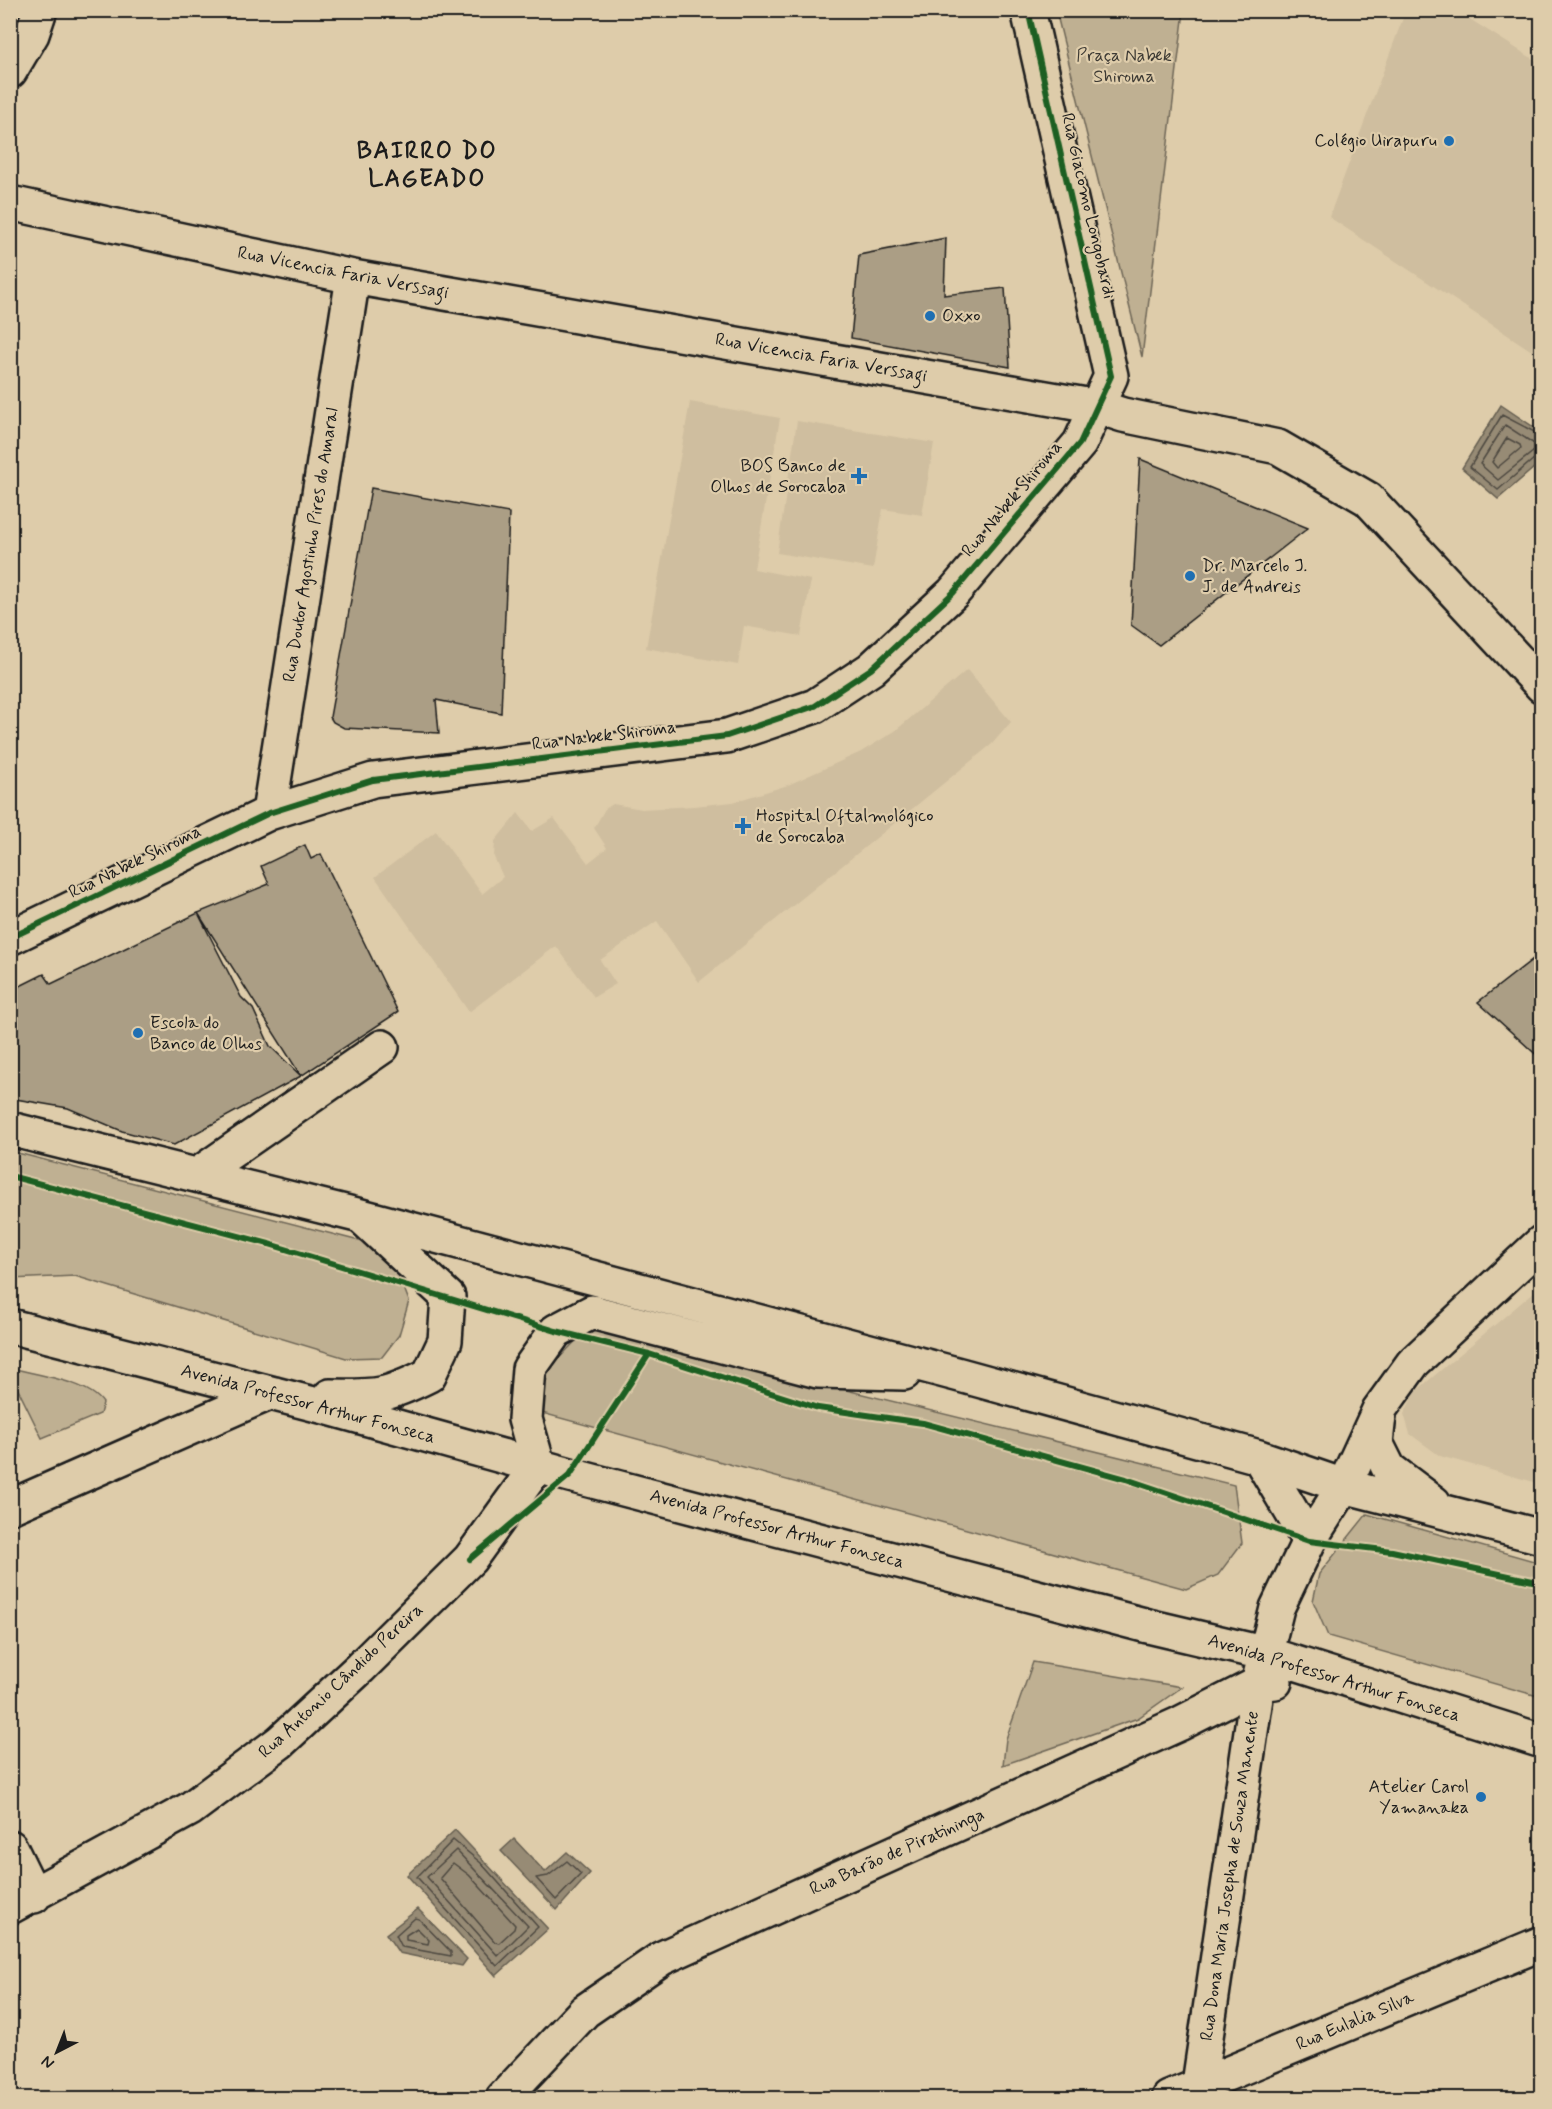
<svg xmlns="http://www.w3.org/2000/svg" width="1552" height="2109" font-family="Mynerve,sans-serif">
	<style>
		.built { fill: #cfbe9f }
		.green { fill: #bfb092; stroke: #6e6657; stroke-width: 1.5 }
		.water { fill: #978b75; stroke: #665f51; stroke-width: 1.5 }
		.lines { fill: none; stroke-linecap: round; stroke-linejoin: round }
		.shore { stroke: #4d4840; stroke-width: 1.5 }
		.building { fill: #ab9e85; stroke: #1c1c1c; stroke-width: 1.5 }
		.minor-casing { stroke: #1c1c1c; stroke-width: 38 }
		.minor { stroke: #deccaa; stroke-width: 33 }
		.cycleway-casing { stroke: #deccaa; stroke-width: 10 }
		.cycleway { stroke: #1b5e20; stroke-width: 6 }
		.poi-dot { fill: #1f6fb2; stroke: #deccaa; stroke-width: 2 }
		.labels { text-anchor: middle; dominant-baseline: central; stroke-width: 4.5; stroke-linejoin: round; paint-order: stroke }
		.park-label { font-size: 18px; fill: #3d3a34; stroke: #deccaa }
		.poi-label { font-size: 18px; fill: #1c1c1c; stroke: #deccaa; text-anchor: start }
		.street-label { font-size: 18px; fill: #1c1c1c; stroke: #deccaa }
		.district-label { font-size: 24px; font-weight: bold; letter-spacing: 1.5px; fill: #1c1c1c; stroke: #deccaa }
	</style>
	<rect width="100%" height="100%" fill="#deccaa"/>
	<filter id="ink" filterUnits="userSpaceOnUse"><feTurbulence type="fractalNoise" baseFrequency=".0167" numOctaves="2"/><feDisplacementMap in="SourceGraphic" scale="12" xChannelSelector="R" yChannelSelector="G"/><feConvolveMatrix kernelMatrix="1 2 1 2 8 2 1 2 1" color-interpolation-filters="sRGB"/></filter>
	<g filter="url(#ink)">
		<path class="built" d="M1406,10L1457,11L1541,64V357L1329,217Z
			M690,402L780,418L754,569L811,580L801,636L744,626L738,665L646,648Z
			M797,421L934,443L922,515L883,509L873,569L777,553Z
			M967,670L1011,722L992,744L699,982L657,921L600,960L616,984L594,997L556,946L469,1012L375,877L436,831L482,894L503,877L494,857L495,841L518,813L532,831L554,818L588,863L607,848L594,828L605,809L613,804L642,809L694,806L733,802L788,785L861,752L895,731Z
			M1541,1286V1484L1440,1456L1410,1434L1404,1414L1415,1392Z"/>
		<path class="green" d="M1056,11H1184L1142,357Z
			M10,1151L363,1242L397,1270L409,1301L399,1335L382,1357L346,1358L75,1276L11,1279Z
			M589,1327L1234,1485L1242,1543L1218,1575L1186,1589L542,1413L541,1377Z
			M11,1368C37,1375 88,1381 103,1403L100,1414L42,1438L11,1375Z
			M1367,1514L1541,1563V1697L1328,1636L1313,1601L1319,1574Z
			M1033,1662L1182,1687L1138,1718L1003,1765L1006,1739Z"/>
		<path class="water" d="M1501,405L1541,432L1542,461L1498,499L1462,468Z
			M455,1830L548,1929L496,1976L407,1875Z
			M514,1839L545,1872L567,1852L590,1873L557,1910L501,1851Z
			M418,1909L467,1959L462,1966L399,1953L386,1934Z"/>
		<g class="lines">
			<path class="shore" d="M1505,425L1539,447L1498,480L1480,464Z
				M1542,436L1502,415L1470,467L1498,490L1535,458L1542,457
				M1507,438L1520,445L1521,448L1497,468L1492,462Z
				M453,1840L481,1863L538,1927L497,1966L417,1877Z
				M456,1850L528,1926L498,1956L427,1877Z
				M567,1861L581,1874L556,1900L536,1878L548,1876Z
				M453,1863L469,1875L515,1925L514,1929L499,1943L495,1942L440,1878Z
				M415,1918L419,1919L451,1952V1956L402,1947L396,1935Z
				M417,1928L429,1940L428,1944L406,1940V1935Z"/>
		</g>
		<path class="building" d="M946,238L944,295L1005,288L1010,367L851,338L859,255Z
			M1140,459L1308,528L1159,645L1131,625Z
			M371,488L509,513L501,713L436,700L439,733L344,728L333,722L330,717Z
			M305,845L311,859L321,854L398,1012L301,1076L198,913L269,884L261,866Z
			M198,913L241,997L253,1009L270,1046L301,1076L174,1145L122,1131L68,1108L10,1098V991L44,974L51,984Z
			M1542,952V1060L1478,1002Z"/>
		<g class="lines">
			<defs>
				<path id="minor" d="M10,71L32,34L40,10
					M10,203L353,277L1098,407L1123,415L1278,447L1368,499L1542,686
					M269,813L353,277
					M10,938L269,813L373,780L727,736L815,706L871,669L953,593L1080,443L1111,376L1028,10
					M10,1129L361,1216L960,1375L1259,1457L1344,1486L1542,1537
					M197,1175L382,1047
					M10,1326L329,1408L570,1475L1148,1626L1267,1654L1542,1741
					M330,1396C377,1397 387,1396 429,1375L445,1341L448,1297L364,1219
					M1379,1415L1376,1443L1389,1469L1434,1503
					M1259,1457L1309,1541
					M538,1465L525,1419L529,1369L556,1331L592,1312L818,1371L904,1373
					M10,1507L267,1394H275
					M10,1847L34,1896
					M10,1907L190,1809L280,1742L360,1668L470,1559L538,1465
					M503,2098L585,2011L662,1958L1179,1724L1258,1684L1275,1682
					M1169,2098L1542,1943
					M1197,2098L1258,1684L1277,1608L1309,1541L1344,1486L1379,1410L1413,1363L1542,1242"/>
			</defs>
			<use href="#minor" class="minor-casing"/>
			<use href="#minor" class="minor"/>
			<defs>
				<path id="cycleway" d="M10,938L269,813L373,780L727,736L815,706L871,669L953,593L1080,443L1111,376L1028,10
					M10,1176L269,1244L556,1331L649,1354L818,1408L923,1423L1126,1479L1309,1541L1392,1551L1542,1583
					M470,1559L570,1475L649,1354"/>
			</defs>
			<use href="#cycleway" class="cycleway-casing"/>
			<use href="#cycleway" class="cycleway"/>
		</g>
	</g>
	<g class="poi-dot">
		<circle cx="1449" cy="141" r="6"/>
		<circle cx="930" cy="316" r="6"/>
		<path d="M856 467h6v6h6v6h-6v6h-6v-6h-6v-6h6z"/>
		<circle cx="1190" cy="576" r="6"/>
		<path d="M740 817h6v6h6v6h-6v6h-6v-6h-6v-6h6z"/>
		<circle cx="138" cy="1033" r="6"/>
		<circle cx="1481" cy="1797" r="6"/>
	</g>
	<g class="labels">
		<g class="park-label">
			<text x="1124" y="56">Praça Nabek<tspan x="1124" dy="21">Shiroma</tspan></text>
		</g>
		<g class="poi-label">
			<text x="1437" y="141" text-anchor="end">Colégio Uirapuru</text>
			<text x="942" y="316">Oxxo</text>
			<text x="846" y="466" text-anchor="end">BOS Banco de<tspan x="846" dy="21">Olhos de Sorocaba</tspan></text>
			<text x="1202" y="566">Dr. Marcelo J.<tspan x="1202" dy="21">J. de Andreis</tspan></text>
			<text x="756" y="816">Hospital Oftalmológico<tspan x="756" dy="21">de Sorocaba</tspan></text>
			<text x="150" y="1023">Escola do<tspan x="150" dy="21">Banco de Olhos</tspan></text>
			<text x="1469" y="1787" text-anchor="end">Atelier Carol<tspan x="1469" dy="21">Yamanaka</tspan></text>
		</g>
		<g class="street-label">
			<text transform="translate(1088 206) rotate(77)">Rua Giacomo Longobardi</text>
			<text transform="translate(343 273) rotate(11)">Rua Vicencia Faria Verssagi</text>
			<text transform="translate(821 358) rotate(10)">Rua Vicencia Faria Verssagi</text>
			<text transform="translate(1012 499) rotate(-50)">Rua Nabek Shiroma</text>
			<text transform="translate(311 545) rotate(-81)">Rua Doutor Agostinho Pires do Amaral</text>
			<text transform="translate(604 736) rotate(-7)">Rua Nabek Shiroma</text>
			<text transform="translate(135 862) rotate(-26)">Rua Nabek Shiroma</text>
			<text transform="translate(308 1404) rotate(15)">Avenida Professor Arthur Fonseca</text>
			<text transform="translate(777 1529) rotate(15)">Avenida Professor Arthur Fonseca</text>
			<text transform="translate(1334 1678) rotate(17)">Avenida Professor Arthur Fonseca</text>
			<text transform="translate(341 1681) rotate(-43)">Rua Antonio Cândido Pereira</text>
			<text transform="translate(897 1852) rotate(-24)">Rua Barão de Piratininga</text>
			<text transform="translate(1230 1876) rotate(-82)">Rua Dona Maria Josepha de Souza Manente</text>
			<text transform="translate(1355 2021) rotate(-23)">Rua Eulalia Silva</text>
		</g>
		<g class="district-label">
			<text x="427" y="151">BAIRRO DO<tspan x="427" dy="28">LAGEADO</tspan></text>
		</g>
	</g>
	<rect width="1552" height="2109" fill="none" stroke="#deccaa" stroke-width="36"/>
	<rect x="18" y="18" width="1516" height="2073" fill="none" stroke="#1c1c1c" stroke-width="2" filter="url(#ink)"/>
	<g transform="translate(57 2052) rotate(222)" stroke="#deccaa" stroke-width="4.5" paint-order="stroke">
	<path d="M0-4.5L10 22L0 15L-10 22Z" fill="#1c1c1c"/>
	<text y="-9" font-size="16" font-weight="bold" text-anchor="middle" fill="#1c1c1c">N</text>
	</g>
</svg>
